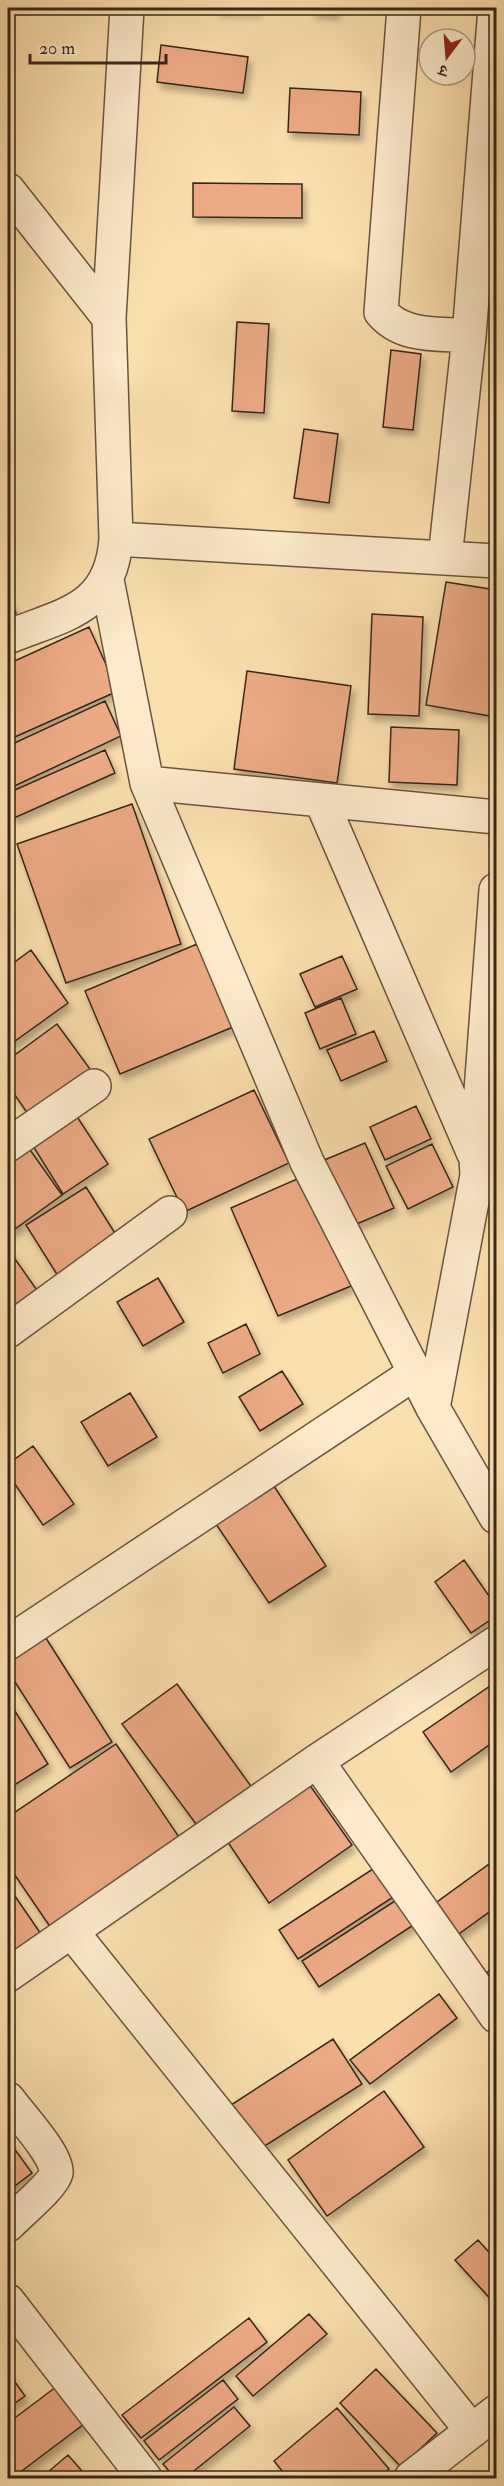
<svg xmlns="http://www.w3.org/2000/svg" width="504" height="2486" font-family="'IM FELL Double Pica','Noto Serif Devanagari',serif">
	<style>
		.building { fill: #eca985; stroke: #37271a; stroke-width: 1.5; filter: url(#shadow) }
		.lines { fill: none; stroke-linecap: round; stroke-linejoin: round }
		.minor-casing { stroke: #68553f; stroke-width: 36 }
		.minor { stroke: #fceacb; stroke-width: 33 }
	</style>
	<defs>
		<filter id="shadow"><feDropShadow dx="3.5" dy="6" stdDeviation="3" flood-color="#0004"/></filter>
	</defs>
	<rect width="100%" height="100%" fill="#fbdfaf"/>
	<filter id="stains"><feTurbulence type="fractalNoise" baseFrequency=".00333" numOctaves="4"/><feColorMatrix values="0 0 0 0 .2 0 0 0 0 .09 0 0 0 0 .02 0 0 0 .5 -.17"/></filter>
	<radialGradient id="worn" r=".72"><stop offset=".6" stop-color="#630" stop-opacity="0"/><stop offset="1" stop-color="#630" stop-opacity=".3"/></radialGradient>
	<path class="building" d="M217,8H258V11L217,10Z
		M313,8H336V14L312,12Z
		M161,45L248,57L243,93L157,82Z
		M290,88L361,92L359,135L288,132Z
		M193,183L302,184V218L193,217Z
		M237,322L269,324L264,413L232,411Z
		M391,350L421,354L413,430L383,427Z
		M304,429L338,434L329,503L294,498Z
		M446,582L496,590V717L426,705Z
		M8,597L16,613L8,618Z
		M372,614L423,617L419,716L368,714Z
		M89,627L118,691L8,740V664Z
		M247,671L351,686L337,783L234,769Z
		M105,701L121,736L8,789V746Z
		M391,727L459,730L457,785L389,782Z
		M105,750L115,773L14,818L8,804V793Z
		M132,804L181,944L66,983L17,844Z
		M197,944L233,1027L120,1074L85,991Z
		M31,950L68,1003L8,1046V967Z
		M342,956L357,989L315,1007L300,974Z
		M341,998L356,1034L320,1049L305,1013Z
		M57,1024L90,1069L28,1114L8,1085V1060Z
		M374,1031L387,1061L341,1081L327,1050Z
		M254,1090L289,1163L184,1212L149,1139Z
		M496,1103V1175H484Z
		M416,1106L431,1139L385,1160L370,1127Z
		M72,1109L108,1164L63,1194L28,1138Z
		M365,1143L394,1208L352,1226L322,1161Z
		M432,1144L453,1187L408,1209L386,1166Z
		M28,1147L62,1195L8,1234V1162Z
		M304,1176L351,1286L278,1316L231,1208Z
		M86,1187L118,1238L58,1276L26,1225Z
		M8,1249L39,1293L8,1316Z
		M158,1278L184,1322L143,1346L117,1302Z
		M246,1324L260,1354L223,1373L208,1343Z
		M282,1371L303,1404L260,1431L239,1397Z
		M130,1393L157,1437L108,1466L81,1422Z
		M33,1446L74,1504L43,1525L8,1474V1464Z
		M272,1483L326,1566L269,1603L214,1521Z
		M464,1560L496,1606V1616L471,1633L435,1582Z
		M44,1635L112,1742L70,1768L8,1671V1658Z
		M496,1682V1740L451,1772L423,1732Z
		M177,1684L253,1789L199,1828L122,1724Z
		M8,1700L48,1764L8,1789Z
		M116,1744L183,1843L53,1931L8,1865V1817Z
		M309,1784L352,1845L269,1903L227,1841Z
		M496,1859V1907L449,1941L426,1910Z
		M382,1863L401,1892L298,1959L279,1930Z
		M8,1886L41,1934L8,1957Z
		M401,1897L418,1922L319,1987L302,1961Z
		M496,1966V2011L475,1981Z
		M439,1994L457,2018L370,2084L350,2060Z
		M333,2039L362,2084L260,2149L231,2105Z
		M384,2091L424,2147L327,2216L288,2160Z
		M8,2140L32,2173L8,2191Z
		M478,2240L496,2260V2305L455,2260Z
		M309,2314L327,2334L253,2396L236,2376Z
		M249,2318L267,2342L141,2438L122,2415Z
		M376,2369L437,2433L401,2467L340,2403Z
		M8,2372L25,2396L8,2408Z
		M223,2380L238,2399L159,2460L144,2441Z
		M60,2384L88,2421L15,2476L8,2467V2423Z
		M234,2407L250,2426L185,2478H175L163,2464Z
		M337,2408L389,2469L378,2478H288L274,2461Z
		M68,2455L88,2478H41Z"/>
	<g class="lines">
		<defs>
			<path id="minor" d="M404,8L381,312C403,338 437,333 469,336
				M8,190L109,318
				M116,539L496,561
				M445,558L469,336L495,8
				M107,580L147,783L307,1162L433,1408L496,1517
				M8,637C64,614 111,610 116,539L109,318L127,8
				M147,783L496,817
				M321,800L474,1154
				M8,1145L94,1086
				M8,1331L170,1213
				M433,1408L477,1175L476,1158L496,890
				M8,1643L415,1373
				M317,1761L496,2016
				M72,1932L472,2431
				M8,1975L317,1761L496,1643
				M8,2099C18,2113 59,2157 56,2173C53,2186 18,2214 8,2225
				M8,2301L145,2478
				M411,2478L496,2412"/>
		</defs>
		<use href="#minor" class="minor-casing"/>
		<use href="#minor" class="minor"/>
	</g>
	<rect width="504" height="2486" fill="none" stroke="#fbdfaf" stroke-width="30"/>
	<rect x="9" y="9" width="486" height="2468" fill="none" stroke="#37271a" stroke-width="3"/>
	<rect x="15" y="15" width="474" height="2456" fill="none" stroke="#37271a" stroke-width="1.5"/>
	<g transform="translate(447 57) rotate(196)"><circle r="28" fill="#fceacb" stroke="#ad9c84" stroke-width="1.5"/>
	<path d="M0-4.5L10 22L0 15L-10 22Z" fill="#8f2418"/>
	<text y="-9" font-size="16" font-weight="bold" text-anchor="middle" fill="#37271a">उ</text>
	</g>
	<path d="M30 54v9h136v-9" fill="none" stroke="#37271a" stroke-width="3"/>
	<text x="39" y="54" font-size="18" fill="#37271a" stroke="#fceacb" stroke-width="4.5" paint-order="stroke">20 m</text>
	<rect width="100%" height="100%" filter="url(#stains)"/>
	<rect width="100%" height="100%" fill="url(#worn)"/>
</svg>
